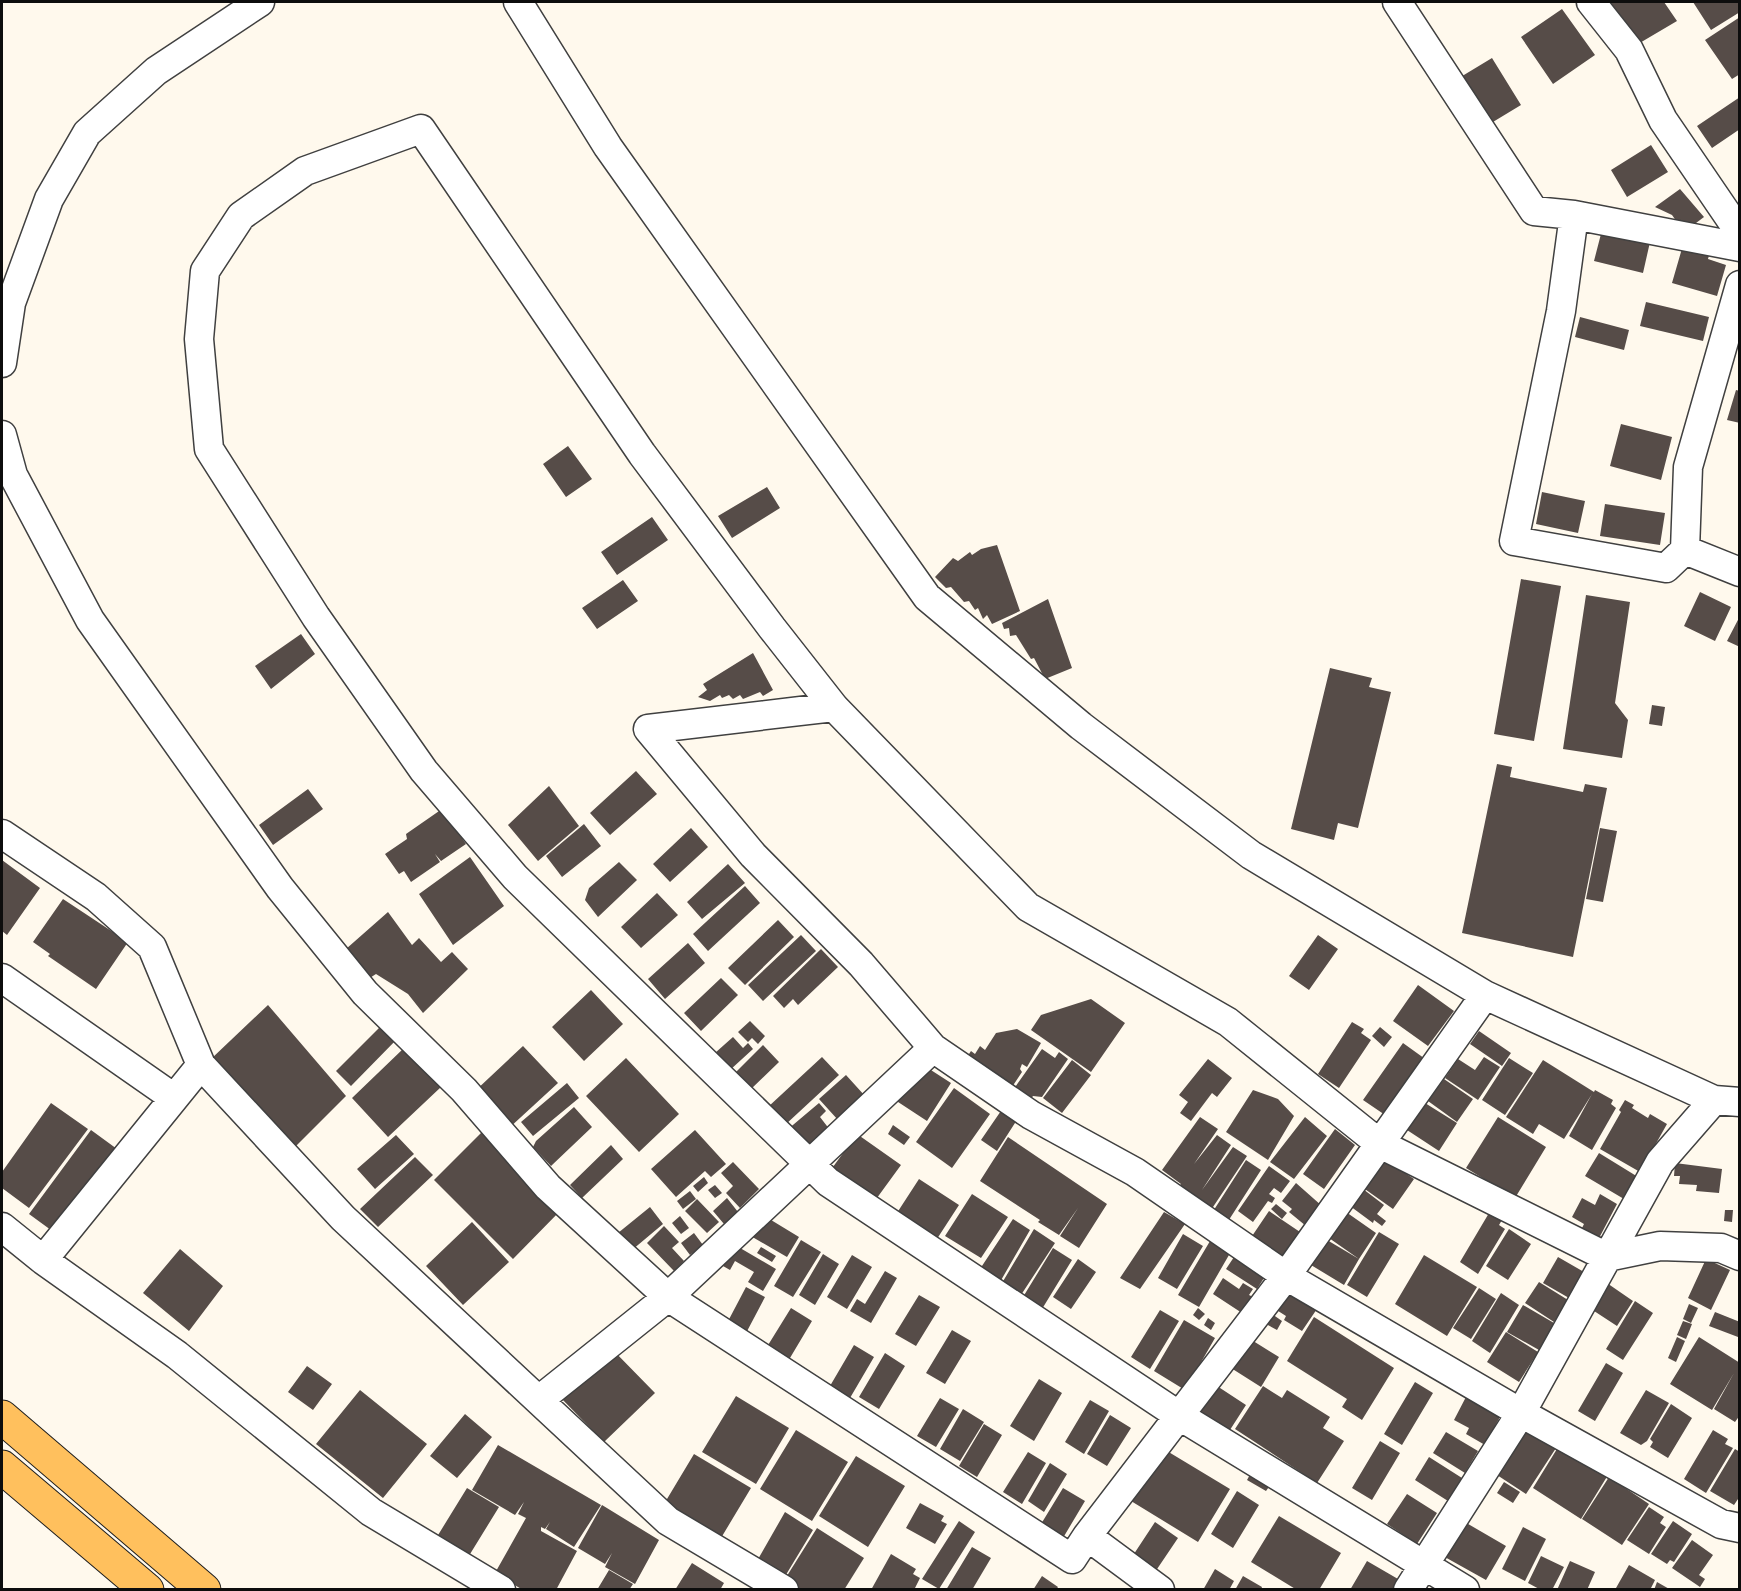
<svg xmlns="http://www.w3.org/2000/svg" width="1741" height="1591" font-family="Georgia,serif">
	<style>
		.building { fill: #564c48 }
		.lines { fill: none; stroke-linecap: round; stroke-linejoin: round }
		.minor-casing { stroke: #404040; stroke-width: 31 }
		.major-casing { stroke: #1e1e1e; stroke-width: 35 }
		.minor { stroke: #fff; stroke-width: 28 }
		.major { stroke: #ffc05d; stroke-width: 33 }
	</style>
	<rect width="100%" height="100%" fill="#fff9ed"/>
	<path class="building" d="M1609,2H1664L1677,21L1638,44Z
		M1693,2H1740V12L1711,30Z
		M1562,9L1595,55L1553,84L1521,37Z
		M1740,17V74L1732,79L1705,40Z
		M1492,58L1521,105L1483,128L1454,81Z
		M1740,97V129L1712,148L1697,126Z
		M1651,145L1668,172L1627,197L1611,170Z
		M1680,189L1704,217L1684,232L1672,215L1655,207Z
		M1602,230L1650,242L1643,273L1594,261Z
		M1683,245L1710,252L1708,259L1726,265L1717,296L1672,283Z
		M1646,302L1709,317L1703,341L1640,326Z
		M1580,317L1629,330L1624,350L1575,337Z
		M1736,390L1740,391V423L1727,420Z
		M1621,424L1672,437L1661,480L1610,466Z
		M568,446L592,479L566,497L543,464Z
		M767,487L780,508L732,538L718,516Z
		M1542,492L1585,501L1578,533L1536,524Z
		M1605,504L1665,513L1660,545L1600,536Z
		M652,517L668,540L617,575L601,552Z
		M997,545L1020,611L992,624L987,615L983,619L978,608L975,610L969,601L964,602L951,587L946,588L935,577L953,558L958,561L970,552L972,555L981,549Z
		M1521,579L1561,586L1534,741L1494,734Z
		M623,580L638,601L597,629L582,608Z
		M1700,592L1731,607L1715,641L1684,626Z
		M1586,595L1630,602L1615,703L1628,720L1622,758L1563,749Z
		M1048,599L1072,668L1045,679L1034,658L1031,659L1016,635L1010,636L1009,628L1004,629L1002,623Z
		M1740,616V647L1727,641Z
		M301,634L315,654L271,689L255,666Z
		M753,653L773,690L763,696L760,692L743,699L740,695L733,699L729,695L722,698L720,695L710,701L698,697L707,690L703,684Z
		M1330,668L1372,678L1369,687L1391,692L1358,828L1338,823L1334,840L1291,829Z
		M1652,705L1665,707L1662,726L1649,724Z
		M1497,764L1512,767L1510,777L1583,792L1585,784L1607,788L1573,957L1462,933Z
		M636,771L657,794L610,835L590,813Z
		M549,786L579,826L538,861L508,825Z
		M308,789L323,809L273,845L259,825Z
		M442,809L466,844L441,861L435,854L440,862L411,882L404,871L399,874L385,854L407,839L406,834Z
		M584,824L601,846L562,877L546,856Z
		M691,828L708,847L670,882L653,864Z
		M1600,828L1617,831L1603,902L1586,899Z
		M470,857L504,906L453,945L419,894Z
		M2,860L40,888L7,935L2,931Z
		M619,862L637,880L598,917L585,900L589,888Z
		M728,864L745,883L702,919L687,902Z
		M745,886L760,903L708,951L693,934Z
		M657,893L678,915L641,948L621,927Z
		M63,899L128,942L96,989L48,956L50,954L33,942Z
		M388,912L412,945L419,938L441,962L452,952L468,969L423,1013L408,994L376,974L365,981L346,949Z
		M778,920L794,937L745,985L728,968Z
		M801,935L816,951L763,1001L748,985Z
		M1318,935L1338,949L1309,990L1289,976Z
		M688,943L705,963L665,999L648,979Z
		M821,949L838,967L798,1005L793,999L784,1008L773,996Z
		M721,978L738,995L701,1031L684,1013Z
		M1418,985L1454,1011L1428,1046L1393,1021Z
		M591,990L623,1024L584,1061L552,1027Z
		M1091,999L1125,1023L1091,1072L1031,1030L1041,1015Z
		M268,1005L346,1096L291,1151L211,1059Z
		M750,1021L765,1036L758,1044L752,1038L748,1042L738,1032Z
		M385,1022L399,1037L351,1086L336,1071Z
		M1352,1022L1364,1029L1361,1033L1371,1040L1339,1088L1318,1074Z
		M1380,1027L1392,1037L1384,1047L1372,1036Z
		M1017,1029L1041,1043L1027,1067L1022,1064L1020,1069L1022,1072L1012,1087L967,1057L971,1051L975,1054L980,1046L985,1050L996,1033Z
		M1479,1031L1511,1053L1502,1066L1470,1044Z
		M733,1037L743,1048L748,1043L753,1049L730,1070L715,1053Z
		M1403,1043L1428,1061L1388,1117L1363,1100Z
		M763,1045L779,1062L750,1090L734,1074Z
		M523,1046L558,1083L508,1129L474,1092Z
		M404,1048L441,1087L388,1137L352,1098Z
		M1042,1049L1055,1058L1059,1052L1068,1059L1042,1097L1033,1096L1024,1108L1008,1097Z
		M822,1057L839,1075L785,1125L768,1107Z
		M1484,1057L1500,1067L1478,1100L1445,1078L1458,1059L1475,1070Z
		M626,1058L679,1114L639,1152L586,1096Z
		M1509,1058L1533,1073L1505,1115L1482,1100Z
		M1208,1059L1232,1078L1217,1097L1212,1093L1191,1121L1180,1113L1188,1102L1179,1095Z
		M1072,1060L1091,1075L1062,1113L1043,1098Z
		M1543,1060L1594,1092L1595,1090L1613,1100L1611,1104L1616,1108L1592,1150L1569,1136L1592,1094L1564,1139L1539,1124L1533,1134L1506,1117Z
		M920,1063L951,1083L927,1121L895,1100Z
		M846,1075L865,1096L838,1120L819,1099Z
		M1444,1079L1473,1099L1457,1122L1428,1101Z
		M567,1083L579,1098L533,1136L521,1122Z
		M954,1088L990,1114L952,1168L916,1142Z
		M1253,1090L1278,1099L1294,1116L1268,1160L1226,1132Z
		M1625,1100L1634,1105L1632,1108L1648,1118L1650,1114L1667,1124L1640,1172L1600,1149L1621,1112L1619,1110Z
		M51,1103L88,1129L29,1208L2,1188V1172Z
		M819,1103L826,1111L820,1117L830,1130L805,1151L787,1130Z
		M1425,1103L1457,1123L1439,1151L1407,1130Z
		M1005,1105L1020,1115L997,1151L981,1140Z
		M574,1107L592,1127L551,1166L533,1147L536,1141Z
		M1200,1117L1218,1129L1194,1164L1217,1135L1231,1145L1202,1190L1233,1147L1247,1156L1209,1213L1177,1189L1181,1184L1162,1170Z
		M1305,1117L1327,1136L1294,1179L1270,1162Z
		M1498,1117L1546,1147L1515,1198L1466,1168Z
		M893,1125L910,1137L904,1145L888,1134Z
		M1335,1129L1355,1145L1324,1189L1303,1174Z
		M91,1130L117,1149L55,1233L29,1214Z
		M695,1130L726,1164L711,1177L705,1171L676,1197L651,1169Z
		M483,1131L562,1209L513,1259L434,1180Z
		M857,1134L901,1165L874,1202L830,1171Z
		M396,1135L414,1154L375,1189L357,1169Z
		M1008,1137L1107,1204L1079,1248L1060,1236L1078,1208L1059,1235L1038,1222L1040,1220L980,1181Z
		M611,1145L623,1159L582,1198L570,1185Z
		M1599,1153L1638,1177L1624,1199L1585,1176Z
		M415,1157L433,1175L378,1227L360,1209Z
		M1383,1158L1414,1179L1393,1209L1362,1187Z
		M1246,1160L1261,1170L1225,1226L1210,1216Z
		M733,1162L759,1189L740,1208L726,1193L733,1186L721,1173Z
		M1675,1163L1722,1169L1719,1193L1696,1191L1697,1185L1679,1184L1680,1176H1674Z
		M1269,1166L1290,1181L1281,1193L1274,1188L1269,1194L1275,1198L1272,1203L1268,1201L1253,1222L1238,1211Z
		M704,1177L708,1183L698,1192L693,1186Z
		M919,1179L959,1205L933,1245L893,1219Z
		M1296,1183L1322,1206L1306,1226L1289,1212L1292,1209L1282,1201Z
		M715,1185L722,1193L715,1198L708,1190Z
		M1363,1189L1384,1205L1377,1214L1386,1221L1382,1226L1374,1220L1373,1223L1350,1206Z
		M690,1191L696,1199L683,1209L677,1201Z
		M972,1194L1008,1217L981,1258L945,1236Z
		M1600,1194L1617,1204L1598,1240L1581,1230L1584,1224L1572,1217L1582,1198L1595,1205Z
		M727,1198L738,1212L724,1224L713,1211Z
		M697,1199L719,1222L707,1233L685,1211Z
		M1276,1204L1287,1213L1282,1219L1271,1209Z
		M650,1207L663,1224L632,1250L618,1233Z
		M1725,1210H1733L1732,1222L1724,1221Z
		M1269,1211L1300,1232L1278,1266L1246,1245Z
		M1164,1212L1185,1224L1140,1289L1120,1278Z
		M1346,1212L1376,1233L1359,1259L1329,1238Z
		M1489,1213L1502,1220L1499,1225L1505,1229L1478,1274L1460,1262Z
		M761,1214L799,1237L787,1257L749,1235Z
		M680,1216L689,1228L681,1234L672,1223Z
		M1013,1219L1030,1230L1000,1282L980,1269Z
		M472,1222L509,1262L463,1305L426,1266Z
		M664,1226L679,1242L672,1248L684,1261L674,1271L647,1243Z
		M1034,1229L1055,1243L1021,1295L1002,1283Z
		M1509,1229L1531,1244L1508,1280L1486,1266Z
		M1379,1232L1399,1244L1367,1297L1347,1285Z
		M694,1233L703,1245L690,1255L681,1243Z
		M1183,1234L1203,1246L1177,1289L1158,1278Z
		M1213,1236L1233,1248L1199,1307L1178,1295Z
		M801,1240L821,1252L793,1297L774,1286Z
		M1327,1240L1359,1259L1344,1285L1311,1265Z
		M735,1245L776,1269L763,1291L748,1282L754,1272L735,1261L730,1270L723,1266Z
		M761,1247L776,1256L772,1262L757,1253Z
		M1053,1248L1072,1260L1042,1309L1023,1297Z
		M180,1249L223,1286L189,1331L143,1293Z
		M1238,1251L1269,1270L1257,1289L1226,1269Z
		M823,1254L839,1264L815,1305L799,1295Z
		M852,1255L872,1267L847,1309L827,1297Z
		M1424,1255L1477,1287L1447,1336L1395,1304Z
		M1558,1257L1584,1272L1569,1298L1543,1283Z
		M1078,1259L1096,1272L1071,1309L1053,1297Z
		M1706,1259L1730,1270L1711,1310L1688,1298Z
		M885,1271L897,1278L871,1323L850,1311L857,1299L865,1304Z
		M1223,1278L1239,1289L1243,1283L1253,1289L1249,1295L1253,1297L1242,1313L1213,1294Z
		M1604,1281L1633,1301L1617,1326L1591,1309Z
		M1539,1282L1568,1300L1554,1322L1525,1303Z
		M1291,1283L1321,1303L1302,1331L1284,1320L1286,1316L1275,1309Z
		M746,1287L765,1297L745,1335L726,1325Z
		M1479,1288L1496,1299L1471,1339L1453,1328Z
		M1501,1293L1519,1305L1490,1353L1472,1341Z
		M919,1295L940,1307L916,1346L895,1334Z
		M1635,1301L1653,1313L1623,1360L1606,1349Z
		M1689,1304L1698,1308L1691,1323L1683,1319Z
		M1523,1305L1554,1323L1539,1350L1507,1332Z
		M791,1308L812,1321L787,1363L765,1350Z
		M1198,1308L1205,1314L1199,1320L1193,1315Z
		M1160,1310L1179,1321L1150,1369L1131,1357Z
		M1715,1312L1740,1322L1738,1337L1709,1326Z
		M1272,1314L1282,1321L1277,1330L1266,1324Z
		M1314,1317L1394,1368L1362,1420L1342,1407L1347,1399L1287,1361Z
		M1208,1318L1215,1323L1211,1330L1204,1325Z
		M1184,1320L1215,1338L1185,1390L1154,1371Z
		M1683,1321L1692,1324L1686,1339L1677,1335Z
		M952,1330L971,1341L945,1384L926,1373Z
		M1506,1332L1538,1352L1519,1382L1487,1362Z
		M1677,1337L1685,1341L1676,1362L1668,1358Z
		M1699,1337L1740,1363V1415L1735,1422L1714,1409L1734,1373L1712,1410L1670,1384Z
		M1250,1339L1279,1357L1261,1387L1231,1368Z
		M854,1345L874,1357L850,1398L830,1386Z
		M611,1348L655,1393L604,1442L560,1397Z
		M885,1353L905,1366L879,1409L859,1397Z
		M1606,1363L1623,1373L1595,1421L1578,1411Z
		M307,1366L332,1384L313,1410L288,1392Z
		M1039,1379L1062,1393L1034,1441L1010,1426Z
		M1415,1382L1433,1393L1402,1445L1384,1434Z
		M1217,1386L1246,1405L1228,1433L1199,1414Z
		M1263,1386L1282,1398L1287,1390L1330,1417L1323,1428L1344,1441L1317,1483L1235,1429Z
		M360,1390L427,1444L383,1498L316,1444Z
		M1646,1390L1669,1403L1647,1441L1641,1445L1620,1433Z
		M1467,1395L1502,1413L1485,1445L1466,1434L1469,1428L1454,1420Z
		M736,1396L789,1428L756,1484L702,1452Z
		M940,1398L959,1409L936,1447L917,1436Z
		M1090,1400L1109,1411L1084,1454L1065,1442Z
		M1671,1404L1692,1418L1668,1458L1650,1447L1653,1442L1650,1439Z
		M963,1409L984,1422L960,1461L940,1449Z
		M465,1414L492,1437L457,1478L430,1456Z
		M1110,1415L1131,1428L1107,1466L1087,1454Z
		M984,1424L1002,1435L977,1477L959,1466Z
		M1529,1425L1558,1445L1526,1494L1497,1475Z
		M796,1430L848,1462L812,1521L760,1489Z
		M1713,1430L1728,1439L1725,1444L1733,1448L1706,1493L1684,1479Z
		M1446,1432L1478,1451L1465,1473L1433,1453Z
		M1380,1441L1400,1453L1372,1500L1352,1488Z
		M1560,1444L1608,1475L1581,1519L1533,1488Z
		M498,1445L601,1505L574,1547L546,1529L550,1522L545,1529L541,1527V1531L577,1551L556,1590H523L495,1573L526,1518L518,1514L524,1502L515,1515L472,1490Z
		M1162,1448L1230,1489L1198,1542L1131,1501Z
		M1735,1449L1740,1452V1496L1734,1505L1710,1491Z
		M1028,1452L1046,1463L1022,1504L1003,1492Z
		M694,1454L751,1488L718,1543L661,1509Z
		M856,1456L905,1486L868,1547L819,1516Z
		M1429,1457L1462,1478L1448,1501L1415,1480Z
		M1050,1463L1067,1474L1044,1512L1028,1501Z
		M1253,1469L1273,1481L1266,1491L1247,1480Z
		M1609,1477L1649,1504L1622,1545L1582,1519Z
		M1504,1482L1520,1492L1513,1503L1497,1493Z
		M467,1488L499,1507L467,1559L435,1540Z
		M1063,1488L1085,1501L1060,1543L1038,1529Z
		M1237,1491L1259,1505L1233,1548L1211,1534Z
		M1407,1494L1437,1513L1417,1544L1387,1524Z
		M920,1503L944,1516L941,1521L947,1524L935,1544L906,1528Z
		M602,1505L659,1540L635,1584L605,1567L612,1553L605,1564L578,1548Z
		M1649,1507L1664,1517L1660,1523L1666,1527L1649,1554L1627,1540Z
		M785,1512L813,1530L781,1583L753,1568Z
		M1279,1516L1341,1553L1319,1590H1297L1251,1562Z
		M959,1521L975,1532L939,1589L922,1579Z
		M1463,1521L1506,1546L1486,1580L1443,1556Z
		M1673,1521L1692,1534L1674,1562L1670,1560L1667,1564L1651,1554Z
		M1155,1522L1178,1538L1151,1578L1128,1563Z
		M1523,1527L1546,1539L1525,1581L1502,1569Z
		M817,1528L864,1558L844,1590H802L785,1579Z
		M1692,1540L1713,1555L1699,1575L1705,1579L1700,1587L1672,1568Z
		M972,1547L991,1558L972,1590H946Z
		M891,1554L916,1569L913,1574L920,1578L914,1590H871Z
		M1541,1556L1564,1567L1552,1590H1541L1528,1583Z
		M1367,1561L1398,1579L1392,1590H1350Z
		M1570,1561L1595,1572L1587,1590H1557Z
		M692,1563L724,1583L720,1590H675Z
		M1629,1565L1655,1580L1650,1590L1616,1588Z
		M1215,1569L1234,1581L1229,1590H1203Z
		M609,1570L633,1584L629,1590H597Z
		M1042,1576L1058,1587L1056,1590H1033Z
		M1243,1576L1262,1587L1261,1590H1235Z
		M1657,1582L1671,1590H1654Z"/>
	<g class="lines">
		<defs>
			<path id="minor" d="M518,2L608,147L927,597L1081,726L1251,855L1485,995L1714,1100L1740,1102
				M1397,2L1534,211L1574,215L1740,247
				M1591,2L1629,50L1663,120L1740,233
				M1574,215L1561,311L1514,541L1666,568L1685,550
				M1740,285L1688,467L1685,550L1740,572
				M2,363L11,303L49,199L87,133L156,71L260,2
				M2,435L13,475L90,620L280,888L365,993L464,1090L548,1187L668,1297L1072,1559L1087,1536L1160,1590
				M834,707L648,729L753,855L861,964L933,1048L1031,1115L1135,1172L1286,1276L1521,1413L1721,1524L1740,1528
				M2,834L96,897L152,947L201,1065L343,1218L668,1521L784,1590
				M2,978L174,1098
				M2,1227L43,1260L177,1355L371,1512L501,1590
				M43,1260L201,1065
				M539,1400L668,1297L933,1048
				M1087,1536L1286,1276L1485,995
				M1408,1590L1521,1413L1660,1162L1714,1100
				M1465,1590L1178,1415L828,1182L515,877L424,771L316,617L209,449L199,339L205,271L241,216L305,171L421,129L642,454L772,628L834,707L1028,907L1228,1022L1380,1144L1607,1257L1660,1246L1721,1248L1740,1256"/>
			<path id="major" d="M2,1417L204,1590
				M2,1467L147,1590"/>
		</defs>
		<use href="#minor" class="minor-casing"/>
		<use href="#major" class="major-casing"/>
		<use href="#minor" class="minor"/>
		<use href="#major" class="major"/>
	</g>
	<rect width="1741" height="1591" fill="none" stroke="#0d0d0d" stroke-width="6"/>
</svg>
